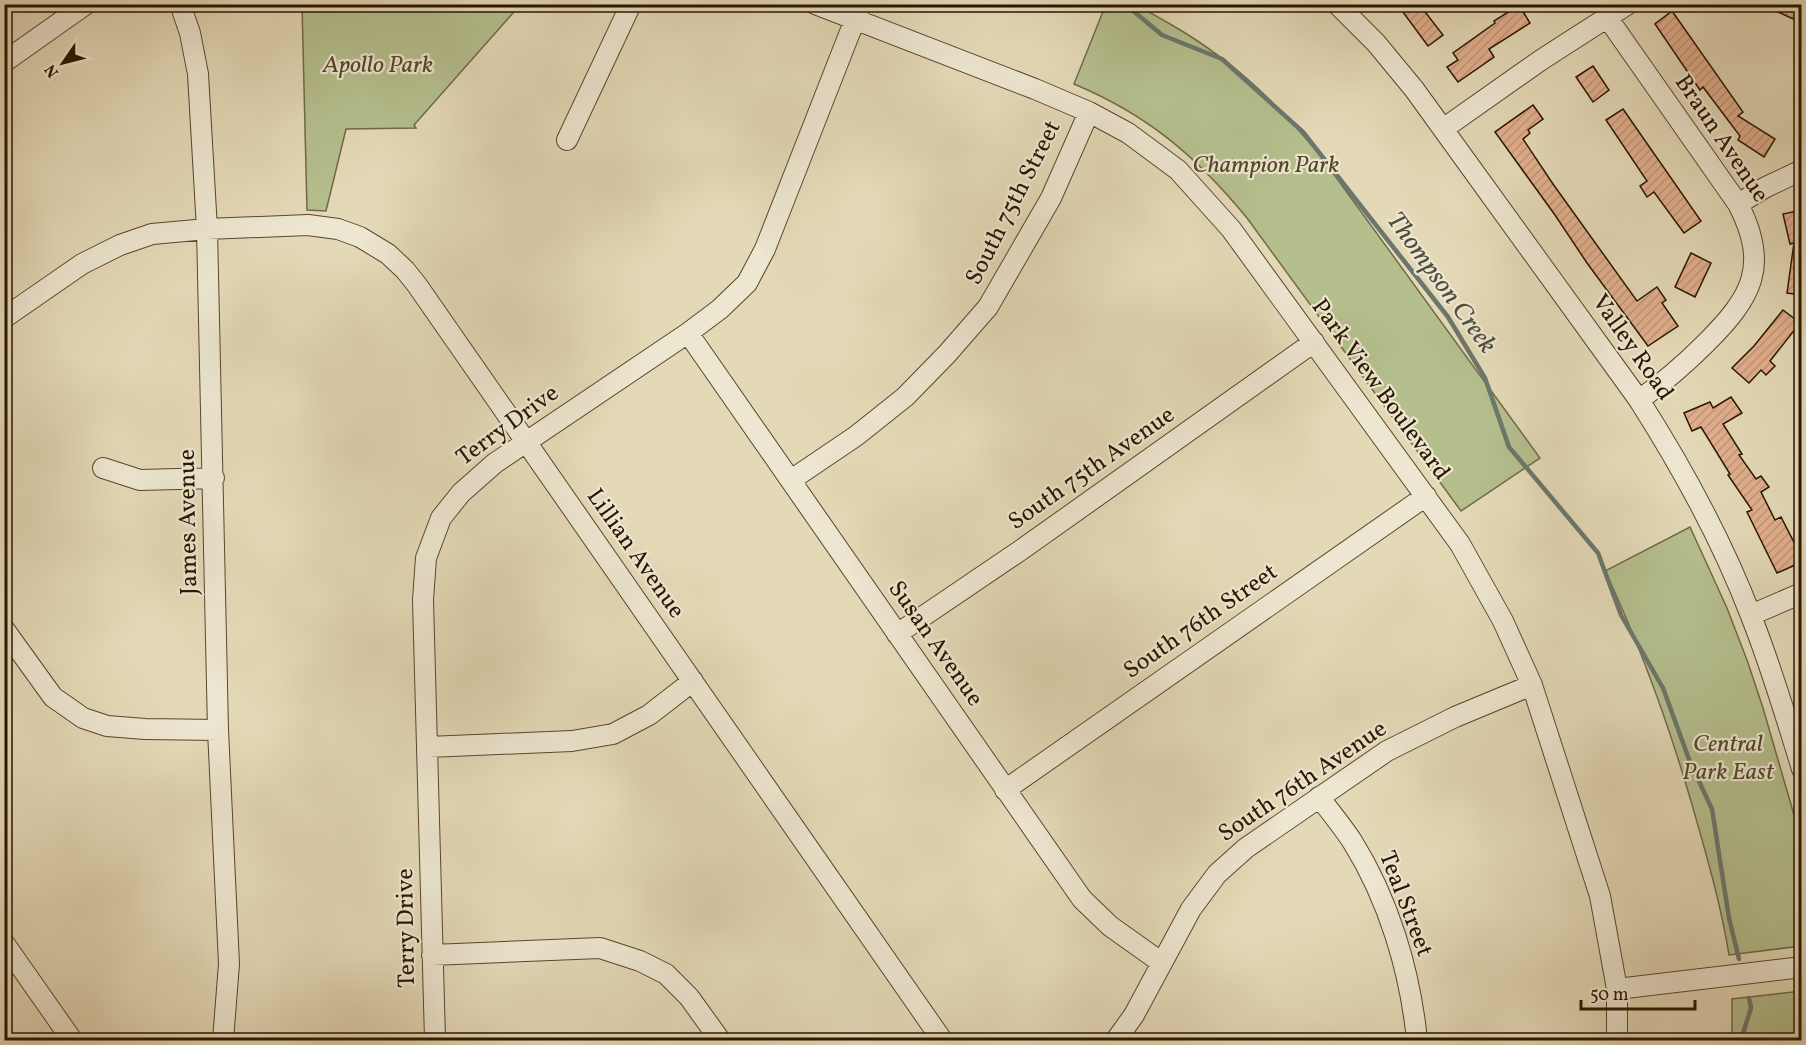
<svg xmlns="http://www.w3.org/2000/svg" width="1806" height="1045" font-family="Vollkorn,serif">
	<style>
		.green { fill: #b5bf8e; stroke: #6f6a47; stroke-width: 1.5 }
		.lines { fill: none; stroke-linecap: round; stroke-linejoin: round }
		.stream { stroke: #6b776d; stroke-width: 4.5 }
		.building { fill: url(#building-hatch); stroke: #291500; stroke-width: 1.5 }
		.minor-casing { stroke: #58462e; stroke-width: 22 }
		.minor { stroke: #ede6d0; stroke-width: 20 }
		.labels { text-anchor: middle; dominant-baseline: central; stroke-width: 4.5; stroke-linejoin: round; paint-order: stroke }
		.park-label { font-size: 24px; font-style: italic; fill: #53482b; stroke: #ede6d0 }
		.street-label { font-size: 24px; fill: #291500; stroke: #ede6d0 }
		.water-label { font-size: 26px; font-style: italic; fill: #504e3f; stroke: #ede6d0 }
	</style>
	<defs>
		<pattern id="building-hatch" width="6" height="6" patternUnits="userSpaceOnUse" patternTransform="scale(1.5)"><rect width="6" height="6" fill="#e1af8d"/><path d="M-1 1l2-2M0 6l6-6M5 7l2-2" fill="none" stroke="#c19678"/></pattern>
	</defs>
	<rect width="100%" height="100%" fill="#e4d9b7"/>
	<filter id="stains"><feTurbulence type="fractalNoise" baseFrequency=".00333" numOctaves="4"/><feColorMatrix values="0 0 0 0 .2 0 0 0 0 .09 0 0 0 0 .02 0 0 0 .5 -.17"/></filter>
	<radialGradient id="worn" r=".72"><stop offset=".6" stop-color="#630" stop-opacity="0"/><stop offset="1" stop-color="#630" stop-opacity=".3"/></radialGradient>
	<path class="green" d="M1106,4C1114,4 1125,3 1133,5C1146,9 1159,18 1170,24C1230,58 1280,105 1322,158L1540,458L1461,511L1247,218C1196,156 1148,115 1074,84Z
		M302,5V4L520,5L414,125L416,128L346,129L326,211L307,210Z
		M1690,527L1727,608L1747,660L1763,708L1801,839V946L1729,955C1721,905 1707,857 1693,808C1669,725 1642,649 1605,571Z
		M1801,991V1040H1732V999Z"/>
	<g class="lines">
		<path class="stream" d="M1125,4L1162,35L1222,59L1303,132L1448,317L1485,378L1509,447L1598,553L1621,615L1663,688L1690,762L1712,809L1729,918L1739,959
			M1741,1040L1751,1008L1749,998"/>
	</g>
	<path class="building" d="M1397,4H1419L1443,35L1428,46Z
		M1761,4H1802V23Z
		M1519,5L1530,23L1489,49L1494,57L1458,82L1447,67L1458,60L1453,53L1495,23L1494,21Z
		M1672,11L1743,112L1738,116L1775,139L1764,157L1738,140L1740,136L1703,87L1700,90L1655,24Z
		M1593,66L1609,90L1593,102L1576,77Z
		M1533,105L1543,119L1528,130L1530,133L1523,139L1553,184L1637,301L1657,287L1666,300L1662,303L1678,326L1648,346L1587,263L1555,215L1495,132Z
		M1623,109L1701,221L1684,233L1654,192L1647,197L1640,186L1647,181L1606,120Z
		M1802,210V241L1790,244L1783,214Z
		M1794,243H1802V295L1787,293Z
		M1691,253L1711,263L1695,297L1675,287Z
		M1783,310L1800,323L1770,361L1775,366L1766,375L1761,370L1749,383L1732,368L1754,346Z
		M1731,397L1742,413L1723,424L1742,454L1739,455L1756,479L1761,476L1769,487L1761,492L1775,520L1781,517L1802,558V562L1777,573L1747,512L1752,510L1728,475L1730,474L1701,427L1692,431L1684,413L1710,402L1713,408Z"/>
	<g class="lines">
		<defs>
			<path id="minor" d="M180,4L190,33L198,74L207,229L218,730L229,964L223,1040
				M815,4L1035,89L1089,112L1128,133L1178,170L1231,229L1460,544L1503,621L1532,685L1600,896L1617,989V1040
				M1337,4L1376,43L1414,89L1639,400C1683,469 1722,540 1751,616C1771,666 1786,717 1802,769
				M1607,17L1738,204C1770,266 1752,297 1706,343C1685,364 1663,383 1639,400
				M4,62L86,4
				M1443,129L1541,60L1628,4
				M567,140L631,4
				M1738,204L1766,187L1802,170
				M4,318L82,264L120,245L152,234L207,229L308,225L338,229L360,237L388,254L405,270L417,285L942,1040
				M688,333L1082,899L1110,926L1162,963
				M103,468L140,480L214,478
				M791,480L856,436L905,397L947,354L988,307L1051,198L1089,112
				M1751,615L1802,593
				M4,629L53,697L83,718L107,726L145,729L218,730
				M897,634L1021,550L1314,342
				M428,747L572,741L613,734L649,715L693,681
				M1005,790L1426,496
				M1319,797C1330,811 1342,826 1352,841C1389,900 1410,971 1417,1040
				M4,943L72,1040
				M432,955L600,948L640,961L666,974L689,997L720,1040
				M1617,989L1802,967
				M435,1040L423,600L426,558L441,518L461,493L495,463L688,333L720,309L747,283L765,249L861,4
				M1116,1040L1134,1015L1191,909L1217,874L1246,848L1387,751L1455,717L1532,685"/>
		</defs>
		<use href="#minor" class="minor-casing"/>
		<use href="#minor" class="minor"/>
	</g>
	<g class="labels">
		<g class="park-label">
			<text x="378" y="66">Apollo Park</text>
			<text x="1266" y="166">Champion Park</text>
			<text x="1728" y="745">Central<tspan x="1728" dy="28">Park East</tspan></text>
		</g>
		<g class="street-label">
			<text transform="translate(1721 139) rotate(56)">Braun Avenue</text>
			<text transform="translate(1014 203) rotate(-63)">South 75th Street</text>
			<text transform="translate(1632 348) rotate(55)">Valley Road</text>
			<text transform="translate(1380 390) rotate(54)">Park View Boulevard</text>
			<text transform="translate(508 426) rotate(-36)">Terry Drive</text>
			<text transform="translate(1092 469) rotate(-35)">South 75th Avenue</text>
			<text transform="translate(189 522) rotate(-91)">James Avenue</text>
			<text transform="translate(635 554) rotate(55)">Lillian Avenue</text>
			<text transform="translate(1201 622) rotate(-35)">South 76th Street</text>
			<text transform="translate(935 644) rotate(55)">Susan Avenue</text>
			<text transform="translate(1303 782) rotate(-34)">South 76th Avenue</text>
			<text transform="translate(1405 904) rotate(69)">Teal Street</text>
			<text transform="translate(407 928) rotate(-91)">Terry Drive</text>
		</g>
		<g class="water-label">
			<text transform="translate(1441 283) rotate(54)">Thompson Creek</text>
		</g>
	</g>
	<rect width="1806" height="1045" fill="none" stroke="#e4d9b7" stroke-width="24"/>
	<rect x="6" y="6" width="1794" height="1033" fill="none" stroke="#291500" stroke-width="3"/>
	<rect x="12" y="12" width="1782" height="1021" fill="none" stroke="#291500" stroke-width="1.5"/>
	<g transform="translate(63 63) rotate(235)" stroke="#ede6d0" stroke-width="4.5" paint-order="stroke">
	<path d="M0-4.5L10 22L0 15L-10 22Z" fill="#291500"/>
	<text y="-9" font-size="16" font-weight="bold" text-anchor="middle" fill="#291500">N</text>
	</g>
	<path d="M1581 1000v9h114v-9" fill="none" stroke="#291500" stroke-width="3"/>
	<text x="1590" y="1000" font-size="18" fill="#291500" stroke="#ede6d0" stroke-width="4.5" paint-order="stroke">50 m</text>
	<rect width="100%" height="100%" filter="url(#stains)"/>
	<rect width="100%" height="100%" fill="url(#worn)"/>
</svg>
